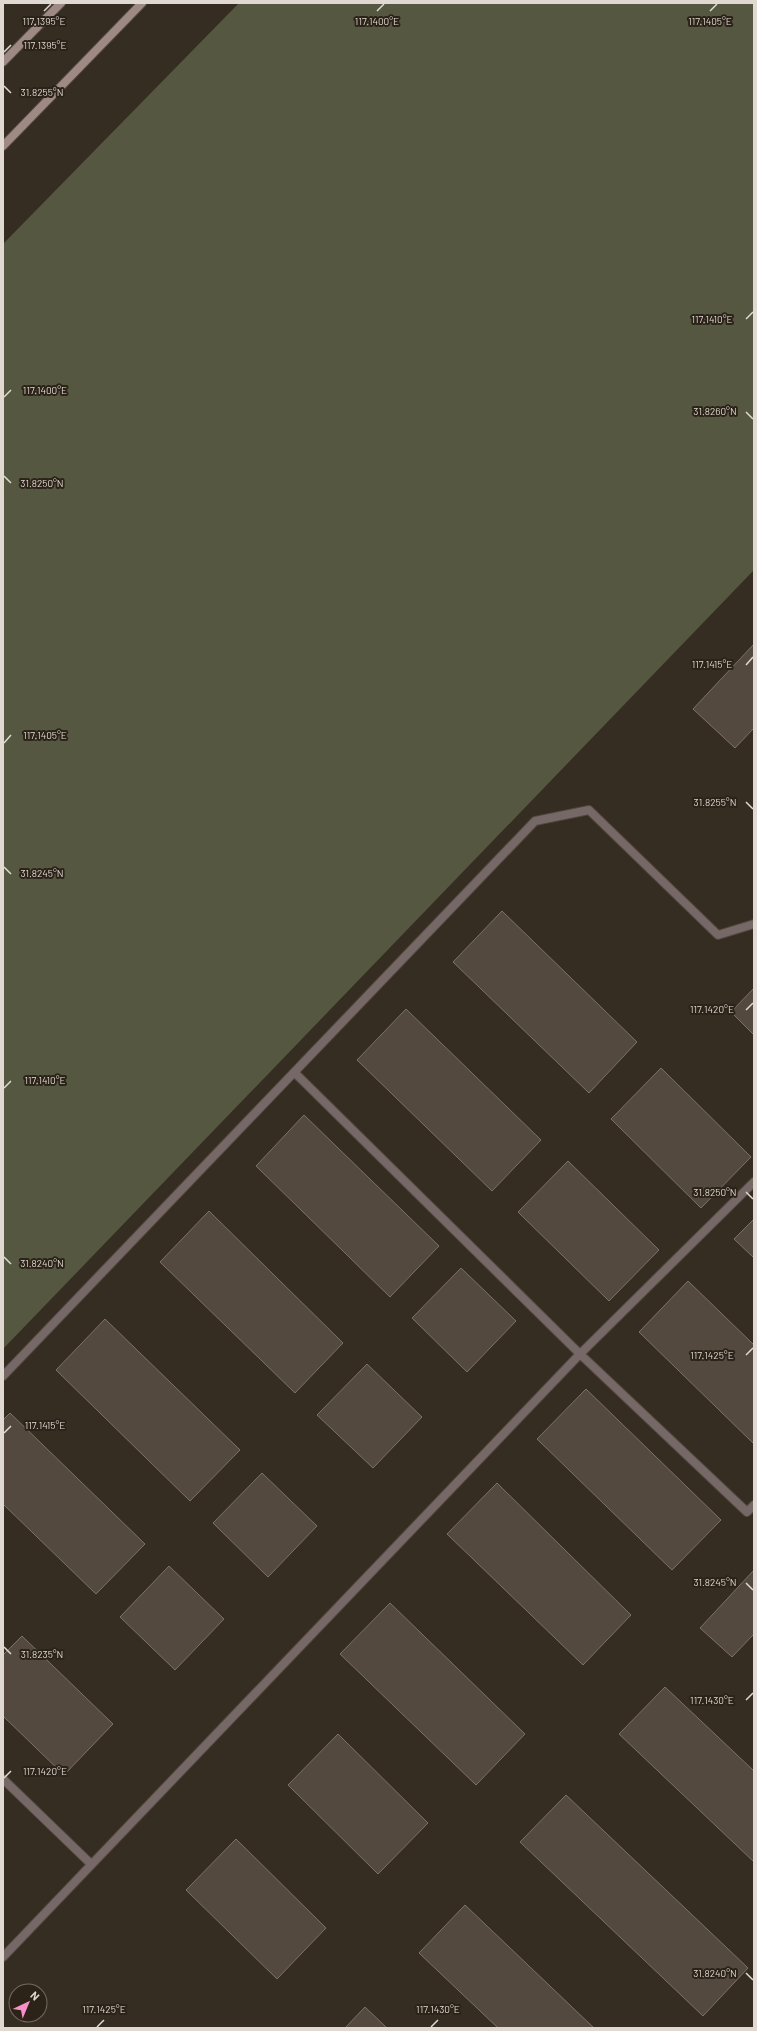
<svg xmlns="http://www.w3.org/2000/svg" width="757" height="2031" font-family="Barlow,sans-serif">
	<style>
		.green { fill: #555741 }
		.building { fill: #53493e; stroke: #7d7267 }
		.lines { fill: none; stroke-linecap: round; stroke-linejoin: round }
		.service-casing { stroke: #50483e; stroke-width: 10 }
		.secondary-casing { stroke: #50483e; stroke-width: 10 }
		.service { stroke: #766866; stroke-width: 8 }
		.secondary { stroke: #9f8985; stroke-width: 8 }
		.ticks { fill: none; stroke: #dfd9d2; stroke-width: 1.5 }
		.ticks-label { font-size: 10px; text-anchor: middle; fill: #dfd9d2; stroke: #2b2218; stroke-width: 4; stroke-linejoin: round; paint-order: stroke }
	</style>
	<rect width="100%" height="100%" fill="#352c22"/>
	<path class="green" d="M239,3H754V570L3,1349V244Z"/>
	<path class="building" d="M754,644V728L735,748L693,709Z
		M502,911L637,1042L589,1093L453,962Z
		M754,988V1035L731,1012Z
		M406,1009L541,1140L492,1191L357,1060Z
		M661,1068L751,1157L701,1208L611,1119Z
		M304,1115L439,1246L390,1297L256,1166Z
		M568,1161L659,1250L609,1301L518,1212Z
		M209,1211L343,1343L295,1393L160,1262Z
		M754,1219V1258L734,1239Z
		M461,1268L516,1321L467,1372L412,1318Z
		M688,1281L754,1345V1444L639,1332Z
		M105,1319L240,1450L190,1501L56,1370Z
		M367,1364L422,1417L373,1468L317,1415Z
		M586,1389L721,1520L672,1570L537,1439Z
		M10,1413L145,1544L96,1594L3,1504V1420Z
		M262,1473L317,1526L268,1577L213,1523Z
		M497,1483L631,1615L583,1665L447,1534Z
		M169,1566L224,1619L175,1670L120,1617Z
		M754,1570V1634L732,1657L700,1628Z
		M390,1603L525,1734L476,1785L340,1654Z
		M22,1636L113,1724L64,1775L3,1716V1655Z
		M665,1687L754,1771V1862L619,1734Z
		M338,1734L428,1823L378,1874L288,1785Z
		M566,1795L748,1968L703,2016L520,1842Z
		M236,1839L326,1928L277,1979L186,1890Z
		M465,1905L594,2028H498L419,1953Z
		M365,2007L387,2028H345Z"/>
	<g class="lines">
		<defs>
			<path id="service" d="M295,1073L580,1354L747,1512L754,1505
				M3,1376L535,821L589,810L718,935L754,924
				M3,1779L91,1864
				M3,1957L580,1354L754,1182"/>
			<path id="secondary" d="M3,62L61,3
				M3,146L142,3"/>
		</defs>
		<use href="#service" class="service-casing"/>
		<use href="#secondary" class="secondary-casing"/>
		<use href="#service" class="service"/>
		<use href="#secondary" class="secondary"/>
	</g>
	<path class="ticks" d="M44,11L51,4M377,11L384,4M710,11L717,4M4,52L11,45M4,86L11,93M746,319L753,312M4,397L11,390M746,412L753,419M4,476L11,483M746,665L753,657M4,743L11,735M746,802L753,809M4,867L11,874M746,1010L753,1003M4,1088L11,1081M746,1192L753,1199M4,1257L11,1264M746,1355L753,1348M4,1433L11,1426M746,1583L753,1590M4,1647L11,1654M746,1700L753,1693M4,1778L11,1771M746,1973L753,1980M97,2027L104,2020M431,2027L438,2020"/>
	<g class="ticks-label">
		<text x="44" y="25">117.1395°E</text>
		<text x="377" y="25">117.1400°E</text>
		<text x="710" y="25">117.1405°E</text>
		<text x="45" y="49">117.1395°E</text>
		<text x="42" y="96">31.8255°N</text>
		<text x="712" y="323">117.1410°E</text>
		<text x="45" y="394">117.1400°E</text>
		<text x="715" y="415">31.8260°N</text>
		<text x="42" y="487">31.8250°N</text>
		<text x="712" y="668">117.1415°E</text>
		<text x="45" y="739">117.1405°E</text>
		<text x="715" y="806">31.8255°N</text>
		<text x="42" y="877">31.8245°N</text>
		<text x="712" y="1013">117.1420°E</text>
		<text x="45" y="1084">117.1410°E</text>
		<text x="715" y="1196">31.8250°N</text>
		<text x="42" y="1267">31.8240°N</text>
		<text x="712" y="1359">117.1425°E</text>
		<text x="45" y="1429">117.1415°E</text>
		<text x="715" y="1586">31.8245°N</text>
		<text x="42" y="1658">31.8235°N</text>
		<text x="712" y="1704">117.1430°E</text>
		<text x="45" y="1775">117.1420°E</text>
		<text x="715" y="1977">31.8240°N</text>
		<text x="104" y="2013">117.1425°E</text>
		<text x="438" y="2013">117.1430°E</text>
	</g>
	<rect width="757" height="2031" fill="none" stroke="#dfd9d2" stroke-width="8"/>
	<g transform="translate(28 2003) rotate(44)"><circle r="19" fill="#2b2218" stroke="#736b62"/>
	<path d="M0-3L7 15L0 10L-7 15Z" fill="#f98fc9"/>
	<text y="-6" font-size="11" font-weight="bold" text-anchor="middle" fill="#dfd9d2">N</text>
	</g>
</svg>
